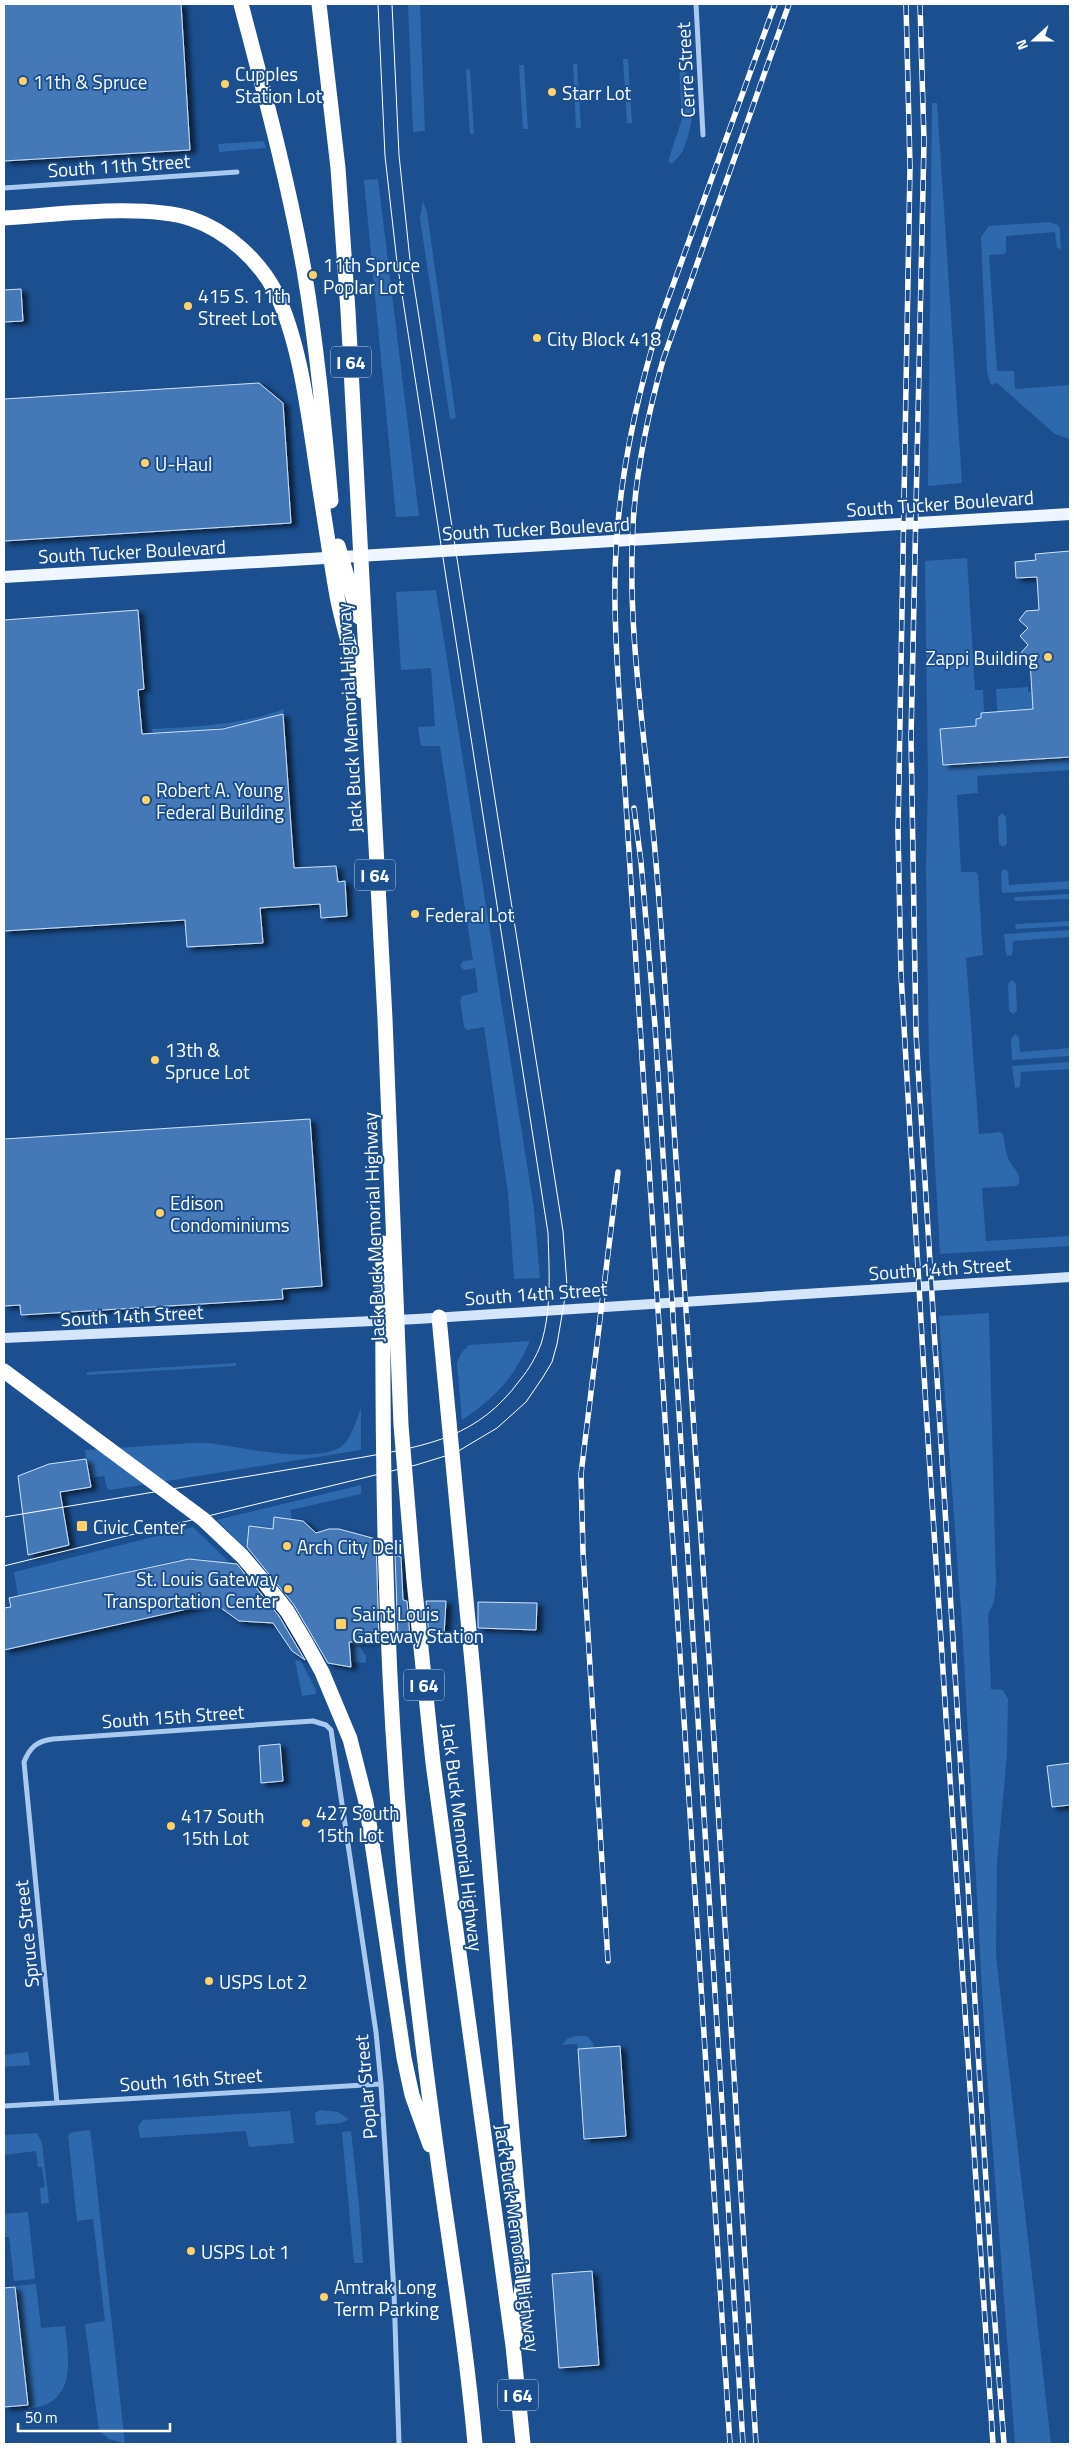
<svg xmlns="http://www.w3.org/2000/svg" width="1074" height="2448" font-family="'Titillium Web',sans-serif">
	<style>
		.green { fill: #2e69ad }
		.building { fill: #4478b7; stroke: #cfe3fa; filter: url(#shadow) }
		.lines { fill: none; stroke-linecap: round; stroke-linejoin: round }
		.minor { stroke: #a9c9ee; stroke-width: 5 }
		.secondary { stroke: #d6e6fa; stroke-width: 10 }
		.primary { stroke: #f0f6ff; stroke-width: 12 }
		.motorway { stroke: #fff; stroke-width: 15 }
		.tram { stroke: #fff; stroke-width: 1 }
		.rail-casing { stroke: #fff; stroke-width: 5.5 }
		.rail { stroke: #1b4f8f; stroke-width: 4; stroke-dasharray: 11; stroke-linecap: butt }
		.poi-dot { fill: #ffd166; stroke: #1b4f8f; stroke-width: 2 }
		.labels { text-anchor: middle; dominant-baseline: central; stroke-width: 4; stroke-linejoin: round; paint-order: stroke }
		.shield { fill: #1b4f8f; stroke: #bbcadd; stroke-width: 1 }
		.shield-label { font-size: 18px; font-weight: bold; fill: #fff }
		.street-label { font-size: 19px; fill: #fff; stroke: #1b4f8f }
		.poi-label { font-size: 19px; fill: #fff; stroke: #1b4f8f; text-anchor: start }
	</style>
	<defs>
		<filter id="shadow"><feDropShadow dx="5.5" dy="3" stdDeviation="2.5" flood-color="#0009"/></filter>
	</defs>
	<rect width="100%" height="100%" fill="#1b4f8f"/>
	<path class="green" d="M408,4H420L425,131L413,132Z
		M623,59H628L632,123H627Z
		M573,64H577L581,128H576Z
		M519,65H524L528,129H523Z
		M679,65C701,82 693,130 682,152C680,156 675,160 672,164L668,161L682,119Z
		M470,69L474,134H470L466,70Z
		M932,103H937L962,483L928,486Z
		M264,141L266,148L219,152L218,144Z
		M378,179L419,516L396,517L364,180Z
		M423,201L427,212L456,418L450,419L420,218Z
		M1049,222L1058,225L1060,229L1061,249L1057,248L1055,232L1006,236V252L1004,254L989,255L997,371H1014L1015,389L1070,385V439L1055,434L997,383L991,385L987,372L981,237L989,226Z
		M967,558L975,690H983L984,713L981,718L976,719V726L940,729L943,765L1070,757V770L977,776L978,793L957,795L961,872H976L978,875L983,955L966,958L979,1134L1000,1132L1003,1134C1005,1142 1005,1150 1008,1158C1011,1167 1025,1175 1017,1186L982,1188L986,1241L1070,1236V1246L940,1254L929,1059L926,869L928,784L925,561Z
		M436,590L534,1209L540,1278L514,1279L508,1193L484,1027L467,1030L464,1027L460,1000L462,996L478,992L475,968L464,970L460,966L463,961L473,960L440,746H421L418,727L435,726L431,668L401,670L396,592Z
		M1028,687V692L1039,691L1040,708L1007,711L998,725L996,689Z
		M284,709L283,714C240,728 197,731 153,733L152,729C197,727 241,725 284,709Z
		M1002,813L1006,817L1007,844L1003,847L999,844L998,817Z
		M1004,869L1008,871L1009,885L1070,881V889L1002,893L1001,872Z
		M1070,894V899L1015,901L1014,897Z
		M1070,921V926L1016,929L1015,924Z
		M1070,930V937L1013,941L1012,955L1007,956L1006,953L1004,934Z
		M1012,980L1016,984L1017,1011L1013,1014L1009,1011L1008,984Z
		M1015,1034L1019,1038L1020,1052L1070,1048V1056L1012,1060L1011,1039Z
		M1070,1062V1069L1021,1072L1020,1087L1015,1088L1012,1066Z
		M989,1313L996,1584L994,1602L988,1614L991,1689L1003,1690L1008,1699L1007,1755L997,1863L996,1955L1051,2444H1015L986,2061L962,1624L939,1316Z
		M530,1341C513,1379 496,1397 462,1420L457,1364C459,1356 462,1351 469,1345Z
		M236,1363V1366L87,1375V1372Z
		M361,1408V1450L110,1490L107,1488L104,1476L90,1478L85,1450L192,1443H209C240,1447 316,1465 342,1446C352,1438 356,1420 361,1408Z
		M361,1485V1494L290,1510L292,1519L274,1517L273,1529L249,1526L246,1549L217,1520Z
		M193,1527L231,1564L198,1559L179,1560L18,1596L14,1572Z
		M346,1638L356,1641L366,1656V1663L350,1662Z
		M295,1660L301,1661L316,1690V1694L302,1696Z
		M575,2036H587L593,2043L594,2048L578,2049L577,2044L562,2045L567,2039Z
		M28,2052L30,2065L4,2067V2055Z
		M320,2110L338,2112L349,2119L341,2123L316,2125L315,2113Z
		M290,2111L294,2143L249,2147L246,2131L140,2138L138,2126L143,2120Z
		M90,2130L93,2152L125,2444L109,2439L99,2431L85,2324L105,2321L93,2219L77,2221L68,2135L73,2132Z
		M351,2131L359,2204L363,2263H354L342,2132Z
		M37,2133L42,2143L49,2203L41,2204L40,2188L45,2187L42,2167H38L36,2151L4,2155V2135Z
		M28,2212L35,2279L14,2281L9,2237H4V2214Z
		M36,2284L41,2328L65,2326C69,2361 77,2404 28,2409L15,2286Z"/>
	<path class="building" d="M4,4H181L190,150L4,161Z
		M21,289L23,321L4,322V290Z
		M259,383L283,403L291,523L4,541V399Z
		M1070,551V757L943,765L940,729L976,726V719L981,718V713L1033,709L1030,661L1020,654L1028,645L1020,636L1028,628L1019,620L1026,611L1039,610L1037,577L1016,578L1015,562L1036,560L1035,554Z
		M138,610L144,689L138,690L142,734L223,729L283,714L294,868L336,866L338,882L345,881L347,916L321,918L320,904L260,908L263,943L187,947L185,920L4,931V620Z
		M310,1119L322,1286L282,1289L283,1299L21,1315L20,1305L4,1306V1139Z
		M86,1459L91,1487L60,1492L69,1545L28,1555L18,1476L49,1464Z
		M274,1517L303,1521L316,1533L329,1529H339L376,1539L379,1640L349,1642L351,1667L328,1663L294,1605L247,1547L249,1526L273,1529Z
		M395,1555L401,1557L403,1600L407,1601L410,1637L398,1638Z
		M189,1559L237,1564L279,1616L305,1660L292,1651L273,1623L239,1621L214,1603L4,1650V1608L11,1607L9,1598Z
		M426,1601H446L444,1635L429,1636Z
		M478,1602L537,1603L536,1630L478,1628Z
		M280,1744L283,1781L261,1783L259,1746Z
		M1070,1763V1805L1052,1807L1047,1766Z
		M620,2046L626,2136L584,2139L578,2049Z
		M592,2271L599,2365L559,2368L552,2274Z
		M15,2287L28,2405L4,2407V2288Z"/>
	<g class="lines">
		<path class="minor" d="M696,4L703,135
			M4,188L237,172
			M57,2103L24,1762C30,1747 37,1741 53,1739L313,1721L326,1725L331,1730L376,2032L381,2084L394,2292L399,2444
			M4,2106L381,2084"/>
		<path class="secondary" d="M4,1338L417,1319L1070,1277"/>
		<path class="primary" d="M4,577L1070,514"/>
		<path class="motorway" d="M241,4C264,92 288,180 304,270C317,346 324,424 331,501
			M319,4L338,168L348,311L385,1019L401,1425L414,1581L433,1763L513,2346L523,2444
			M4,218C57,215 143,203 192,219C227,231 259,260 276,293C301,344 309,420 318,477C324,516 330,556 337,596C343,628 354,660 362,691
			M338,546L359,617
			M383,1243C382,1457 384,1671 405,1885C414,1979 426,2074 439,2168C452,2260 467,2352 475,2444
			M439,1317L474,1683L522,2249L523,2279L516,2335
			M4,1371L203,1519L242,1556L265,1583L287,1611L306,1643L322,1672L350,1739L366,1802L404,2058L412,2095L430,2145"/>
		<path class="tram" d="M4,1517L364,1457C430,1445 478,1437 520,1380C529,1369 536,1357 541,1344C552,1309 549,1269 548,1233L397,262L385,156L378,4
			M4,1566L416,1465L455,1453L497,1428L526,1402L543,1377L552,1362L557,1344L567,1286L563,1231L410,260L399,155L392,4"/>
		<defs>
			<path id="rail" d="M906,4L910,167L898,831L901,974L926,1408L993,2444
				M920,4L924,141L911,738L916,1033L993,2297L1004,2444
				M634,808L641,862L655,1026L743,2444
				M608,1961L583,1552L581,1474L618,1172
				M730,2444L619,694C617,656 614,618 615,579C616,490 634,405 660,321L775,4
				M756,2444C730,2011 706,1577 675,1144C668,1039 663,934 653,829C644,728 627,627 633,525C636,469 648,414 663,360L789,4"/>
		</defs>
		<use href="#rail" class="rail-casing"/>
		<use href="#rail" class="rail"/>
	</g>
	<g class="poi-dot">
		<circle cx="23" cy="81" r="5"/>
		<circle cx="225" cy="84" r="5"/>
		<circle cx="552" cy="92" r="5"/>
		<circle cx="313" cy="275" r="5"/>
		<circle cx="188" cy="306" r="5"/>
		<circle cx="537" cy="338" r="5"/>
		<circle cx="145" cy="463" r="5"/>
		<circle cx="1048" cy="657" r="5"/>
		<circle cx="146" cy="800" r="5"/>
		<circle cx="415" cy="914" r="5"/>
		<circle cx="155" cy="1060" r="5"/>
		<circle cx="160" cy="1213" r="5"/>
		<rect x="76" y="1520" width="12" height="12" rx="2.5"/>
		<circle cx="287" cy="1546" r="5"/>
		<circle cx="288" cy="1589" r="5"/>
		<rect x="335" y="1618" width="12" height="12" rx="2.5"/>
		<circle cx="306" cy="1823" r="5"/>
		<circle cx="171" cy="1826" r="5"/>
		<circle cx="209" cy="1981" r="5"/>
		<circle cx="191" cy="2251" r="5"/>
		<circle cx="324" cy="2297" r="5"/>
	</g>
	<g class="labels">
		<g class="shield">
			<rect x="331" y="346.5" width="40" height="31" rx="4"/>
			<rect x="355" y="859.5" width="40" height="31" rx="4"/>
			<rect x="404" y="1669.5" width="40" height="31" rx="4"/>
			<rect x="498" y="2379.5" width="40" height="31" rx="4"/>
		</g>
		<g class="shield-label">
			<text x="351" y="362">I 64</text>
			<text x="375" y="875">I 64</text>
			<text x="424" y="1685">I 64</text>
			<text x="518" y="2395">I 64</text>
		</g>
		<g class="street-label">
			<text transform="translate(685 70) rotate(-93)">Cerre Street</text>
			<text transform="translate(119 165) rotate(-4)">South 11th Street</text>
			<text transform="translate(940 503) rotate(-4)">South Tucker Boulevard</text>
			<text transform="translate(536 528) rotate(-3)">South Tucker Boulevard</text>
			<text transform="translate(132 551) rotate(-3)">South Tucker Boulevard</text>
			<text transform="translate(349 718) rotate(-93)">Jack Buck Memorial Highway</text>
			<text transform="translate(373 1227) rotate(-92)">Jack Buck Memorial Highway</text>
			<text transform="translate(940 1268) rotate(-4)">South 14th Street</text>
			<text transform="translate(536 1293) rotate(-4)">South 14th Street</text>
			<text transform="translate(132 1315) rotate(-3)">South 14th Street</text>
			<text transform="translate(173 1716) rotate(-4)">South 15th Street</text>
			<text transform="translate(463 1837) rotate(83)">Jack Buck Memorial Highway</text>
			<text transform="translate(26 1934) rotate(-96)">Spruce Street</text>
			<text transform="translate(191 2079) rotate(-4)">South 16th Street</text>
			<text transform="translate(365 2087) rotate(-95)">Poplar Street</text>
			<text transform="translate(518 2238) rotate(82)">Jack Buck Memorial Highway</text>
		</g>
		<g class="poi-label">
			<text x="235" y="73">Cupples<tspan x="235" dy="22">Station Lot</tspan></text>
			<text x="33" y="81">11th &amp; Spruce</text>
			<text x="562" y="92">Starr Lot</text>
			<text x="323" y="264">11th Spruce<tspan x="323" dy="22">Poplar Lot</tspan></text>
			<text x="198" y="295">415 S. 11th<tspan x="198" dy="22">Street Lot</tspan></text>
			<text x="547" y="338">City Block 418</text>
			<text x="155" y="463">U-Haul</text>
			<text x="1038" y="657" text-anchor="end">Zappi Building</text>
			<text x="156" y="789">Robert A. Young<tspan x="156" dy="22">Federal Building</tspan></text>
			<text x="425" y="914">Federal Lot</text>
			<text x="165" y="1049">13th &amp;<tspan x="165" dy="22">Spruce Lot</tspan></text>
			<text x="170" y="1202">Edison<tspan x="170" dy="22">Condominiums</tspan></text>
			<text x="93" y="1526">Civic Center</text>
			<text x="297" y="1546">Arch City Deli</text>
			<text x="278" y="1578" text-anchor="end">St. Louis Gateway<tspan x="278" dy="22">Transportation Center</tspan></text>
			<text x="352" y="1613">Saint Louis<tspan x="352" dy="22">Gateway Station</tspan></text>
			<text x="316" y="1812">427 South<tspan x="316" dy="22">15th Lot</tspan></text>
			<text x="181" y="1815">417 South<tspan x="181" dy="22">15th Lot</tspan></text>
			<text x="219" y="1981">USPS Lot 2</text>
			<text x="201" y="2251">USPS Lot 1</text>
			<text x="334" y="2286">Amtrak Long<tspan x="334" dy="22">Term Parking</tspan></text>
		</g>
	</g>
	<rect width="1074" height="2448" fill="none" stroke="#ffffff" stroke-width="10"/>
	<g transform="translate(1034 40) rotate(249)" stroke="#1b4f8f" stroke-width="4" paint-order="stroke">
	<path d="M0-4L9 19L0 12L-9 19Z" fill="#ffffff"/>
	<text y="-8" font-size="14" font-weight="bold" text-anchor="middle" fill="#ffffff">N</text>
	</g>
	<path d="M18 2423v8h152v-8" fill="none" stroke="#ffffff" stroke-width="2.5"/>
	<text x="25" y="2423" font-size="15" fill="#ffffff" stroke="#1b4f8f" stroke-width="4" paint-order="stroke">50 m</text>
</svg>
